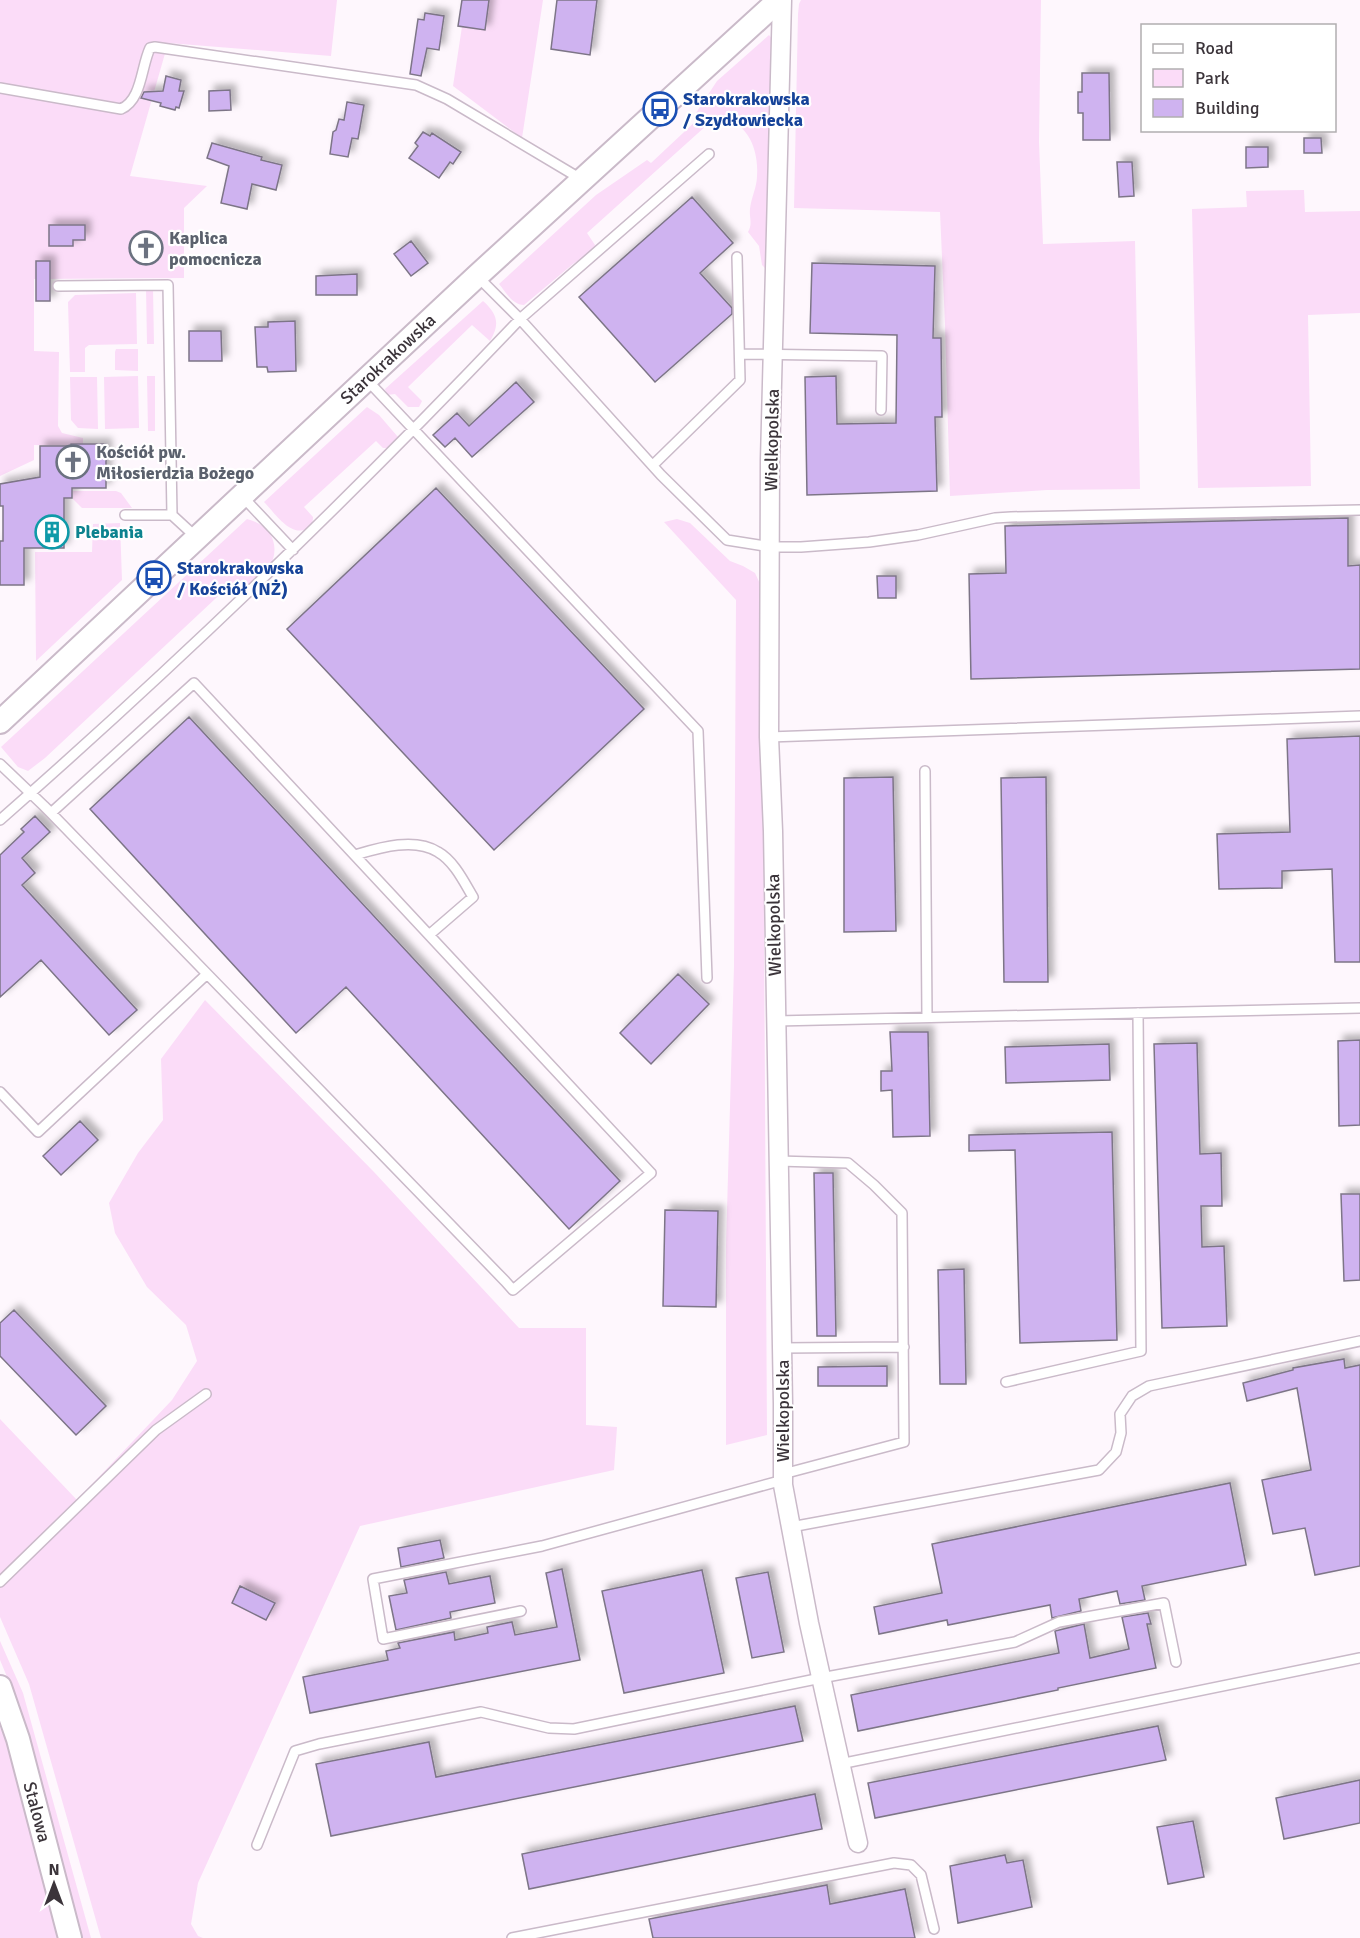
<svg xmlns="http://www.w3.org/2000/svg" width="1360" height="1938" font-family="Signika,sans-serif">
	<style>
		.green { fill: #fbdcf8 }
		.building { fill: #cfb3f0; stroke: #7d7587; stroke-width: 1.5; filter: url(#shadow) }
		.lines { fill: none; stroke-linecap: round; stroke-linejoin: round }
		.service-casing { stroke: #cabac9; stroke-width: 12 }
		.minor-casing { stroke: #cabac9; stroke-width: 21 }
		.tertiary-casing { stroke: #cabac9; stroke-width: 26 }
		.service { stroke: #fff; stroke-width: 9 }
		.minor { stroke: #fff; stroke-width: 18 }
		.tertiary { stroke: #fff; stroke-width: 22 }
		.labels { text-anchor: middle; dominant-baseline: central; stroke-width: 4.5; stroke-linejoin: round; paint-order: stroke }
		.transit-label { font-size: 18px; font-weight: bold; fill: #164399; stroke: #fff; text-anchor: start }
		.worship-label { font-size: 18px; font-weight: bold; fill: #5b616d; stroke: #fff; text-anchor: start }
		.street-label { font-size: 18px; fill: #3b343a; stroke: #fff }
		.culture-label { font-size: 18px; font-weight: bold; fill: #0d838f; stroke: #fff; text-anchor: start }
	</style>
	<defs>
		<filter id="shadow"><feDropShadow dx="5.5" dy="-5.5" stdDeviation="3" flood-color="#0004"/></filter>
	</defs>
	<rect width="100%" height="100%" fill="#fef7fd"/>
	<path class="green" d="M0,0H337L331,56L168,43L130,176L207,186L184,208V278L34,279V351L59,352L58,426L62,433L83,438V444H72L71,446L34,445V460L0,476Z
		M466,0H543L522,138L453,86Z
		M801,0H1041L1039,142L1043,244L1135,241L1140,489L1047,490L950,496L945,324L940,212L794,208L798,14L799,4Z
		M769,35L773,40L767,270L762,265L759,246L748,232C753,223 749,218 750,209C751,198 757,187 757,176C759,148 747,121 717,116L587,233L595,245L593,251L573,264L524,305C512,305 506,292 499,284L596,195L647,160L651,163L699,118L696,113L717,81Z
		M1304,190L1305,212L1360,211V313L1308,315L1311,486L1198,488L1192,209L1247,207L1246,191Z
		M146,288H153L154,344H147Z
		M136,293L137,344L89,345L85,348V372H70L68,302L75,295Z
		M483,301C498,314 500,325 490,341L472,325L408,387L422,401L419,407H408L395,394L387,395L385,389Z
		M116,349H138V371L115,370V352Z
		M138,376L139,428L105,429L104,377Z
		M147,376H155V431H148Z
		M70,377H97L98,429L78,428L71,420Z
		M367,407L379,415L398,437L387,448H383L376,441L304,507L313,517C313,523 311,526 306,529C290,537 274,512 264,502Z
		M73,491H116L121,493L132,508H82L73,499Z
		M247,519C294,531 275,588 233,588L230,585L45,758L28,771L18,767L1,747Z
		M677,519L690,523L730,561L743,566L755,573L762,588L767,1435L726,1445V1246L734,966L736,600L664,522Z
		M120,523L122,580L36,661L35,552H92L93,524Z
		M205,1000L374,1172L519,1328H586V1425L617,1427L614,1470L360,1526L198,1883L191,1924L198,1936L203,1938H101L29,1684L0,1617V1419L77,1500L172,1400L197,1361L186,1325L147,1287L115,1233L109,1203L138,1153L163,1120L161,1059Z
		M0,1641L23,1693L91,1938H79L15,1696L0,1660Z
		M0,1727L11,1754L57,1938H0Z"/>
	<path class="building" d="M462,0H489L485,30L458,26Z
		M557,0H597L590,55L551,49Z
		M425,13L444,16L439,50L427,48L421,76L410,74L418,19L424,20Z
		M1082,73H1109L1110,140H1083V113H1078V92H1082Z
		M166,76L181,80L179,91H184L179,108L176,107L175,110L160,106L161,103L141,98L144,92L163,91Z
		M230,90L231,110L209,111V91Z
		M347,102L364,105L358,139L352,138L348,157L330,154L333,132L336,130L339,119L344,120Z
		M423,132L430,136L432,133L461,152L453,164L450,162L439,178L409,158L418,146L415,143Z
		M1304,138H1321L1322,153H1304Z
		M212,143L262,157L261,160L282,165L276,190L252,184L247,209L221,203L229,166L207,158Z
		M1246,147H1268V167L1246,168Z
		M1117,162H1132L1134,196L1119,197Z
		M692,197L733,243L700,273L732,308V314L655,382L579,297Z
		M49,225H85V240H73V246H49Z
		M411,241L428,263L411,276L394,254Z
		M36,261H50V301H36Z
		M812,263L935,266L933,338H941L942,417H935L937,491L807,495L805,377L836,376L837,424L896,423L897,335L810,333Z
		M357,274V295H316V276Z
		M295,321L296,371L268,372L267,367H257L255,327H268V322Z
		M189,331H221L222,361H189Z
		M516,382L534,402L472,457L455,438L445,447L433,435L457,413L469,426Z
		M71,444H106V488H72V498H64V548H24V585H0V541H3V506H0V484L40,477V446H71Z
		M436,488L644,709L494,850L287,629Z
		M1348,518V566L1360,565V669L971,679L969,574L1006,573L1005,526Z
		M877,576H896V598H878Z
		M189,717L620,1181L569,1229L346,987L296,1033L90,809Z
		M1360,736V962H1335L1332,869L1282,871V888L1219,889L1217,834L1290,832L1287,739Z
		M893,777L896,931L844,932V778Z
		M1046,777L1048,982H1004L1001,778Z
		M35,816L50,832L22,858L35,873L22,885L137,1010L109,1035L41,960L0,997V855L24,832L21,829Z
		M678,974L709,1004L651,1064L620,1033Z
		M890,1032H928L930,1136L893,1137L892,1090L881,1091V1071H892Z
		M1360,1040V1125L1339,1126L1338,1041Z
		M1197,1043L1200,1154L1221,1153L1222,1206H1201L1202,1247L1224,1246L1227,1326L1162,1328L1154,1044Z
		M1109,1044L1110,1080L1006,1083L1005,1047Z
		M80,1121L98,1140L61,1175L43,1156Z
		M1112,1132L1117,1340L1020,1343L1015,1150L969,1151V1135Z
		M814,1173H833L836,1336H817Z
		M1341,1194H1360V1280L1344,1281Z
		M665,1210L718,1211L716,1307L663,1306Z
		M964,1269L966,1384H940L938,1270Z
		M14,1310L106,1406L76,1435L0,1356V1323Z
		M1344,1359L1345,1368L1360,1365V1566L1315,1575L1305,1528L1273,1534L1262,1480L1311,1470L1297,1388L1247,1401L1243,1383L1293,1370V1368Z
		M887,1366V1386H818V1367Z
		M1230,1483L1246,1565L1142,1586L1145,1600L1120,1604L1117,1591L1079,1599L1081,1611L1052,1618L1050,1605L948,1625L947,1620L879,1634L874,1607L942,1593L932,1544Z
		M440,1540L444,1558L401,1567L398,1548Z
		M562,1569L580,1660L310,1713L303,1677L388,1660L386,1651L400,1648L398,1643L454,1632L455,1640L488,1633L487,1627L512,1622L515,1635L557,1627L546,1573Z
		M702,1570L724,1673L624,1693L602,1591Z
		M446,1572L449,1584L490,1576L495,1603L450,1612L451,1618L396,1630L389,1596L407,1593L404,1580Z
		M768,1572L784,1652L752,1658L736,1578Z
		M240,1586L275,1603L266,1620L232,1603Z
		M1148,1613L1151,1624H1147L1156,1668L1058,1688V1690L858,1731L851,1695L1059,1653L1055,1631L1084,1624L1090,1658L1129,1649L1122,1617Z
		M795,1706L803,1741L331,1836L316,1764L429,1742L436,1777Z
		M1158,1726L1166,1760L875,1818L868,1783Z
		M1360,1780V1823L1284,1839L1276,1798Z
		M815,1794L822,1829L529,1889L522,1854Z
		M1193,1821L1204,1877L1168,1884L1157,1827Z
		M1005,1855L1007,1863L1023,1860L1032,1907L958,1923L950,1866Z
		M827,1885L830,1904L905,1889L915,1938H653L649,1919Z"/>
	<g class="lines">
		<defs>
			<path id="service" d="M0,88L121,109C142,100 141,67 150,48L155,47L416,85L447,99L581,179
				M709,154L520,319L661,475L727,540L771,547H801L869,542L918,535L995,518L1011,517L1360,510
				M58,286L168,285L172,515L197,538
				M741,354L882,356L881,410
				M367,380L698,731L707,978
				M653,465L740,380L737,257
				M242,496L293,550
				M125,515H172
				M769,737L1360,716
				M0,764L44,806L51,813L505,1281L513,1290L651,1173L194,683L51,813
				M925,771L927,1017
				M0,820C181,661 354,494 520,319L477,276
				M355,855C379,848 414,837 438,852C454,861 464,882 473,897L429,935
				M776,1021L1360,1008
				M0,1092L38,1132L207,974
				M778,1161L848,1163L874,1185L902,1213L904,1442L783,1474
				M782,1348L904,1347
				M1006,1382L1141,1351L1138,1013
				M791,1527L1099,1470L1116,1452L1121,1433L1120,1414L1132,1396L1149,1386L1360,1341
				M0,1582L156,1430L206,1394
				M521,1611L383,1639L373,1579L542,1546L783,1480
				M840,1764L1360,1658
				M257,1845L295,1751L319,1744L481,1712L549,1728L574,1729L821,1678L1015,1642L1059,1622L1164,1603L1176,1662
				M512,1938L894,1863L911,1865L921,1875L934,1929"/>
			<path id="minor" d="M782,0L770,460L769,737L773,831L783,1404V1485L809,1623L858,1843"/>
			<path id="tertiary" d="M0,722L477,276L779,0
				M0,1687L18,1739L70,1938"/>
		</defs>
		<use href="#service" class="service-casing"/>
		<use href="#minor" class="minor-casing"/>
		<use href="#tertiary" class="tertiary-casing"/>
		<use href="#service" class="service"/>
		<use href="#minor" class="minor"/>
		<use href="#tertiary" class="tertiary"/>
	</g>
	<defs>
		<symbol id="bus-ring" viewBox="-11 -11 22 22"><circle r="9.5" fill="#fff" stroke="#1a4fb4" stroke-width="1.5"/><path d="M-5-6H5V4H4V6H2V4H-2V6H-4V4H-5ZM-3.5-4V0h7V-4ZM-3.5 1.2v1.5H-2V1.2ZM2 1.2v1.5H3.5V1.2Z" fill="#1a4fb4"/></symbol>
		<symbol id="church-ring" viewBox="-11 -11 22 22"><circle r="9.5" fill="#fff" stroke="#6b7280" stroke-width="1.5"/><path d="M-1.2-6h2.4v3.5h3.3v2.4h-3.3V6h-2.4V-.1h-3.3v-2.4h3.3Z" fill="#6b7280"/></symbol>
		<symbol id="building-ring" viewBox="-11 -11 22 22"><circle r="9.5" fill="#fff" stroke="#0f9aa8" stroke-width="1.5"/><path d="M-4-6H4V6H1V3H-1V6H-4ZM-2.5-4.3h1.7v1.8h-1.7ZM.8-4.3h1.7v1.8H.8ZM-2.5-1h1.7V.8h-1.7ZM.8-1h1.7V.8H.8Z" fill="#0f9aa8"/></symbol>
	</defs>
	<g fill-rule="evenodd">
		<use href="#bus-ring" x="641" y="90" width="38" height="38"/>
		<use href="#church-ring" x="127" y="229" width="38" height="38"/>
		<use href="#church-ring" x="54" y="443" width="38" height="38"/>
		<use href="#building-ring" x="33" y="513" width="38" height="38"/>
		<use href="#bus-ring" x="135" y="559" width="38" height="38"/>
	</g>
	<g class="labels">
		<g class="transit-label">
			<text x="683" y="99">Starokrakowska<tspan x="683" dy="21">/ Szydłowiecka</tspan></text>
			<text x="177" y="568">Starokrakowska<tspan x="177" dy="21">/ Kościół (NŻ)</tspan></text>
		</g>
		<g class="worship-label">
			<text x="169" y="238">Kaplica<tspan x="169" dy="21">pomocnicza</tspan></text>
			<text x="96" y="452">Kościół pw.<tspan x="96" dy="21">Miłosierdzia Bożego</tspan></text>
		</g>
		<g class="street-label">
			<text transform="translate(388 359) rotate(-43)">Starokrakowska</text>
			<text transform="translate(772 440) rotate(-89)">Wielkopolska</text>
			<text transform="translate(774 925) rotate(-91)">Wielkopolska</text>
			<text transform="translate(783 1411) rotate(-90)">Wielkopolska</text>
			<text transform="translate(37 1812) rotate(75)">Stalowa</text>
		</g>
		<g class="culture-label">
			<text x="75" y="532">Plebania</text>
		</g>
	</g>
	<rect x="1141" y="24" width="195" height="108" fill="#ffffff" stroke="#b1aeb0" stroke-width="1.5"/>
	<rect x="1153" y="44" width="30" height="9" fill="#ffffff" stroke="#b1aeb0" stroke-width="1.5"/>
	<text x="1195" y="54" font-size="18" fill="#3b343a">Road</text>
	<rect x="1153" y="69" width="30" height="18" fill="#fbdcf8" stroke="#b1aeb0" stroke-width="1.5"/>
	<text x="1195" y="84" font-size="18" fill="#3b343a">Park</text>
	<rect x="1153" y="99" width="30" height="18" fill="#cfb3f0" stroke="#b1aeb0" stroke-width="1.5"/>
	<text x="1195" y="114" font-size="18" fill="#3b343a">Building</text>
	<g transform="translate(54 1884)" stroke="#ffffff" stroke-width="4.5" paint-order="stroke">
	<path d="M0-4.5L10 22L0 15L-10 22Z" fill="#3b343a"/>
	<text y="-9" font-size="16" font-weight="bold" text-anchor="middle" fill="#3b343a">N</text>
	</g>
</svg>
